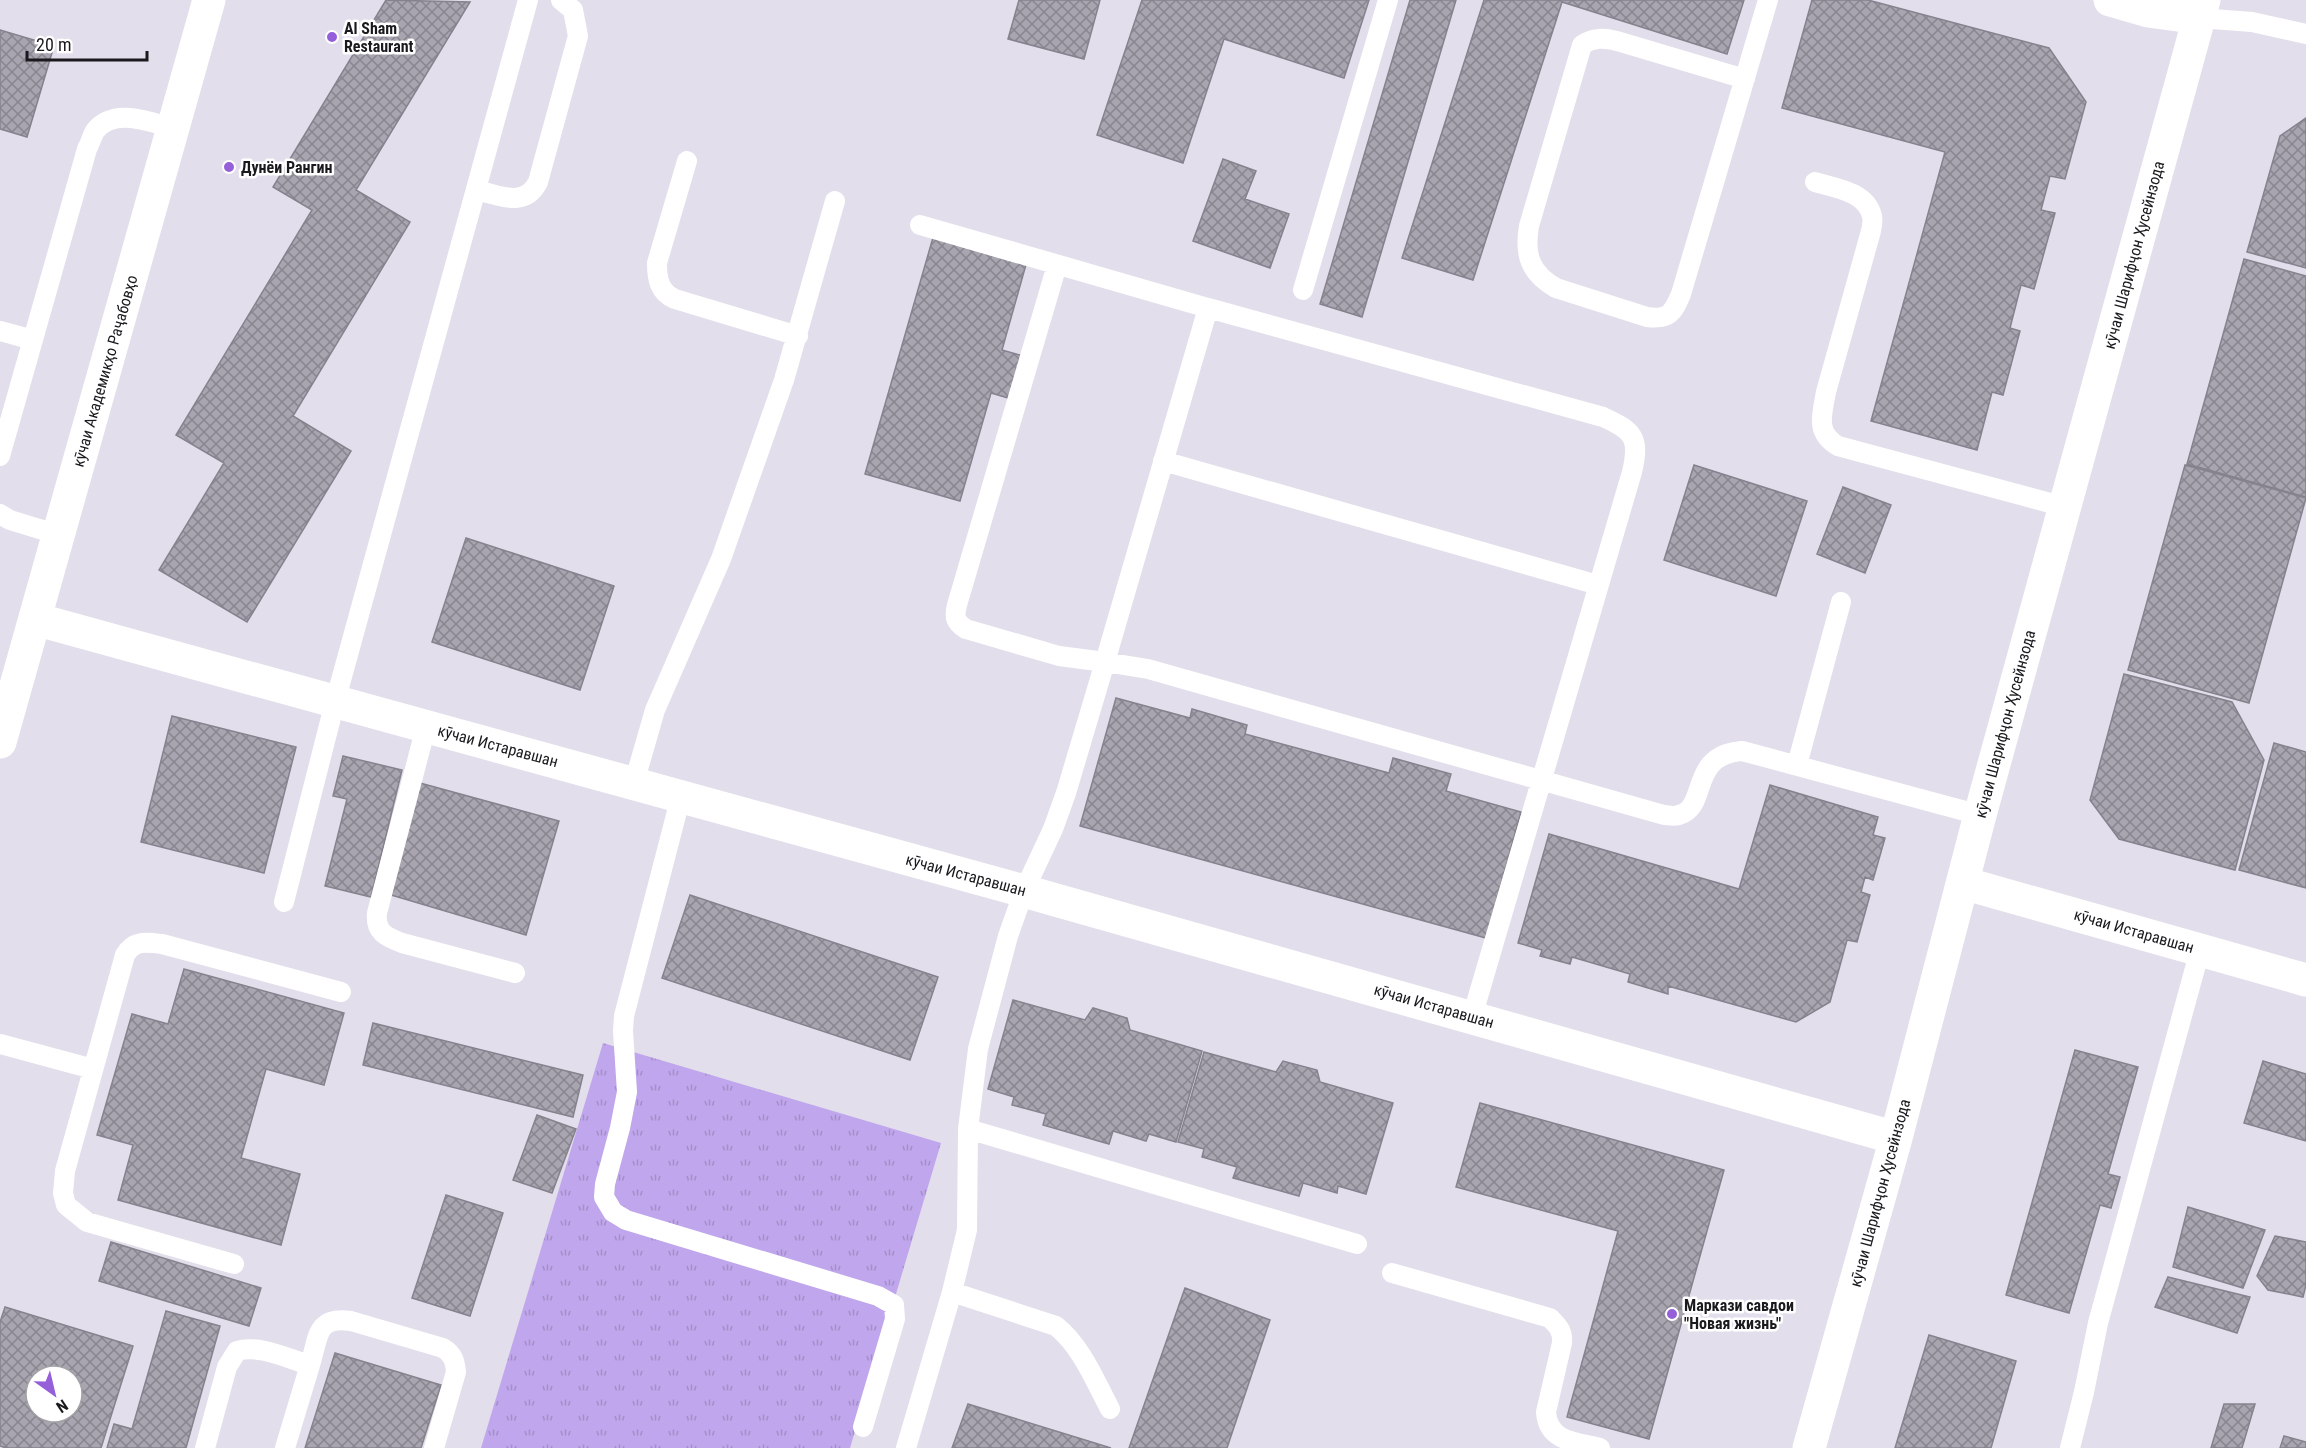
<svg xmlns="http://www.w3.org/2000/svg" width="2306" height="1448" font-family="'Roboto Condensed',sans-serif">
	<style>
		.grass { fill: url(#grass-tufts) }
		.building { fill: url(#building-cross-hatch); stroke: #86828d; stroke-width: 1.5; fill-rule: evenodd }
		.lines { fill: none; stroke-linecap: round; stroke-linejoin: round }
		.service { stroke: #fff; stroke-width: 20 }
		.minor { stroke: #fff; stroke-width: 33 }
		.tertiary { stroke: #fff; stroke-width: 33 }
		.poi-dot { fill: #945fd8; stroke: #fff; stroke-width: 2 }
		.labels { text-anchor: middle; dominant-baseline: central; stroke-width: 5; stroke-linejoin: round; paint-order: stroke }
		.poi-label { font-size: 16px; font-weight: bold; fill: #1a191d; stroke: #fff; text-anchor: start }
		.street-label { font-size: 16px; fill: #1a191d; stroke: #fff }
	</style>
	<defs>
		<pattern id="grass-tufts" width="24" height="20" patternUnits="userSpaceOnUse" patternTransform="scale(1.5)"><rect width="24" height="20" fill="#c0a6ec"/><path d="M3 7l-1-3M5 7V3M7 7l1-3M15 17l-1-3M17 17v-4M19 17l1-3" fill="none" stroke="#a48eca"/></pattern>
		<pattern id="building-cross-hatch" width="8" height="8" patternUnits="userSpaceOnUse" patternTransform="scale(1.5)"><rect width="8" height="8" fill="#a8a4b0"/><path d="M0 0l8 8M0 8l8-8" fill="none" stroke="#88858f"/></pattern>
	</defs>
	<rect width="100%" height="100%" fill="#e3deeb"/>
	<path class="grass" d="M603,1043L941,1143L850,1448H481Z"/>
	<path class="building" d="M386,0L470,2L356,190L410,222L293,416L351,451L247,622L159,570L224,463L176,435L312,210L273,187Z
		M1019,0H1100L1084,59L1008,39Z
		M1142,0H1369L1344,78L1224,39L1183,163L1097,135Z
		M1410,0H1456L1362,317L1320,304Z
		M1484,0H1744L1727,54L1562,2L1473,280L1402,258Z
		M1812,0H1868L2049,48L2086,102L2065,179L2050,176L2041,210L2055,213L2034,289L2021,285L2010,328L2020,331L2003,395L1992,392L1977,450L1871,421L1945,152L1782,108Z
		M0,30L54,46L27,137L0,129Z
		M2306,118V268L2247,252L2280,136Z
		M1223,159L1256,171L1245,199L1289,214L1270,268L1193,241Z
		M934,234L1027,261L1002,350L1027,357L1015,400L991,393L960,501L865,474Z
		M2244,259L2306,276V497L2187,464Z
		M1694,465L1807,501L1776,596L1664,560Z
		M2185,465L2306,498L2249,703L2128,670Z
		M1843,487L1891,505L1865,573L1817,554Z
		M466,538L614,586L580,690L432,642Z
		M2124,674L2232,702L2264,760L2235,870L2119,839L2090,800Z
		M1116,698L1190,718L1192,709L1247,725L1245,734L1389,773L1393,758L1451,774L1446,791L1521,812L1486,938L1080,826Z
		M172,716L296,747L264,873L141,842Z
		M2274,743L2306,752V888L2239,870Z
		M343,756L402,770L371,897L325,886L347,799L333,796Z
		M420,783L559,821L526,935L391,895Z
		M1770,785L1878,817L1873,835L1885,838L1873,880L1865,877L1861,892L1870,895L1857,942L1847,940L1830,1002L1796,1022L1668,986V994L1628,982L1630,974L1572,957L1570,964L1540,956L1542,950L1518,943L1549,834L1739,889Z
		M690,895L938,977L910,1060L662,978Z
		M184,969L344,1013L324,1085L266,1069L241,1158L300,1174L281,1245L118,1200L133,1145L97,1135L132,1014L168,1024Z
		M1013,1000L1085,1020L1093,1008L1127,1018L1130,1030L1202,1051L1176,1142L1149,1134L1146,1141L1113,1131L1109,1144L1043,1125L1046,1114L1012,1105L1014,1097L988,1089Z
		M373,1023L583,1075L573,1117L363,1065Z
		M2075,1050L2138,1067L2108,1174L2120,1177L2111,1208L2100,1205L2069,1313L2006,1295Z
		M1204,1052L1276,1072L1283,1061L1317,1070L1320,1082L1393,1103L1366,1194L1338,1186L1337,1193L1303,1183L1299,1196L1233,1178L1237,1167L1202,1157L1204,1149L1178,1142Z
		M2263,1061L2306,1074V1141L2244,1123Z
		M1480,1103L1724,1170L1649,1439L1567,1417L1618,1231L1456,1187Z
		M537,1115L576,1129L552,1193L513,1180Z
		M446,1195L503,1213L470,1316L412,1298Z
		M2188,1207L2265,1230L2243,1288L2173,1267Z
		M2275,1236L2306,1242V1285L2303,1297L2268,1290L2257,1276Z
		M111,1242L261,1288L249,1326L99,1281Z
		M2168,1277L2250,1297L2237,1333L2155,1307Z
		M1185,1288L1270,1320L1227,1448H1129Z
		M5,1307L133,1346L101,1448H6L0,1446V1322ZM36,1376H72V1412H36Z
		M166,1311L220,1326L186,1448H107L114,1424L132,1429Z
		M1929,1335L2016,1361L1991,1448H1895Z
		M335,1353L441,1385L421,1448H305Z
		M968,1404L1111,1448H952Z
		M2224,1404H2255L2242,1448H2211Z
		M2284,1436L2306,1442V1448H2280Z"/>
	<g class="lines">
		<path class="service" d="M2199,18L2252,22L2306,34
			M1745,79L1617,41C1604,38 1594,37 1582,45L1529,226C1524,255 1530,273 1556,288L1647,317C1669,320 1673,313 1681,294L1768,0
			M687,161L657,263C657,279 659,292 675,299L798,336
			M1815,182C1834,188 1866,191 1872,216C1873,220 1872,226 1871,231L1826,392C1822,415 1815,432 1838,446L2065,507
			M477,190C500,196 525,208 538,182L578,36L573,10L561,0
			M920,225L1208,308
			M1057,265L957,605C954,617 955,622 966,629L1059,656L1105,662L1208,308L1603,417C1634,431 1640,438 1632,472L1472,1017
			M1303,290L1388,0
			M0,331L33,340
			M0,456L87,149C90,144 92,136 95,131C114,107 149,122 173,128
			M1163,461L1598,585
			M0,514L10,520L59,535
			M426,727L377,913C375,932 386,937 402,943L515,973
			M1797,765L1841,602
			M634,783L655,710L721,559L784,380L835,201
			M681,796L624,1016L623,1031L627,1092L620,1128L605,1184L604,1197L613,1212L626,1220L878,1296L894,1305L895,1319L863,1427
			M284,902L335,702L528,0
			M0,1044L93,1069
			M968,1129L1357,1244
			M234,1264L87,1222L66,1205L63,1193L65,1171L125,955C134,940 146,942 162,944L341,992
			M1392,1273L1550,1318C1558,1326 1563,1331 1562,1343L1546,1412C1548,1442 1576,1442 1600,1448
			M952,1292L1056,1326C1082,1347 1095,1381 1110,1409
			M205,1448L227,1367L237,1351C259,1344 288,1359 310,1365C319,1337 315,1316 351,1321L443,1348C453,1354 455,1361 456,1372L434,1448
			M285,1448L310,1365
			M906,1448L952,1292L967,1230L968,1129L978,1049L1008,936L1024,891L1053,829L1066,793L1105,662L1148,669L1664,815C1668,815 1675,817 1679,815C1709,807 1688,755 1742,751L1980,815
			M2070,1448L2084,1392L2098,1323L2200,950"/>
		<path class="minor" d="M2110,0L2148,11L2199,18
			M35,619L1024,891L1896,1138
			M1963,883L2306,980
			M1809,1448L1896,1138L1980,815L2204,0"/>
		<path class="tertiary" d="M0,742L209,0"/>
	</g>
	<g class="poi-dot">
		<circle cx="332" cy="37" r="6"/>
		<circle cx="229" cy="167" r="6"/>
		<circle cx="1672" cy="1314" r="6"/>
	</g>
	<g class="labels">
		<g class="poi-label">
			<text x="344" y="28">Al Sham<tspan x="344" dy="18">Restaurant</tspan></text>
			<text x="241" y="167">Дунёи Рангин</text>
			<text x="1684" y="1305">Маркази савдои<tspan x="1684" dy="18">"Новая жизнь"</tspan></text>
		</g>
		<g class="street-label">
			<text transform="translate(2134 255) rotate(-75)">кӯчаи Шарифҷон Ҳусейнзода</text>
			<text transform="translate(105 371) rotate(-74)">кӯчаи Академикҳо Раҷабовҳо</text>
			<text transform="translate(2005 724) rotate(-75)">кӯчаи Шарифҷон Ҳусейнзода</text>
			<text transform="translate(498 746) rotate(15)">кӯчаи Истаравшан</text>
			<text transform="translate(966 875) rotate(15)">кӯчаи Истаравшан</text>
			<text transform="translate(2134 931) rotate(16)">кӯчаи Истаравшан</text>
			<text transform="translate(1434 1006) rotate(16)">кӯчаи Истаравшан</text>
			<text transform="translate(1880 1193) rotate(-75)">кӯчаи Шарифҷон Ҳусейнзода</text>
		</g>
	</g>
	<g transform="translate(54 1394) rotate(146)"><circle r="28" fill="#ffffff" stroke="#a3a3a5" stroke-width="1.5"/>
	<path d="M0-4.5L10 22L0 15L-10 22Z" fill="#945fd8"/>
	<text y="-9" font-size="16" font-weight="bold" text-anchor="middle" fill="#1a191d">N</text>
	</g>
	<path d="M27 51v9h120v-9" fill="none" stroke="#1a191d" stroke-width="3"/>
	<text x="36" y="51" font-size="18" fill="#1a191d" stroke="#ffffff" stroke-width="4.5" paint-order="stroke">20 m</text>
</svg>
